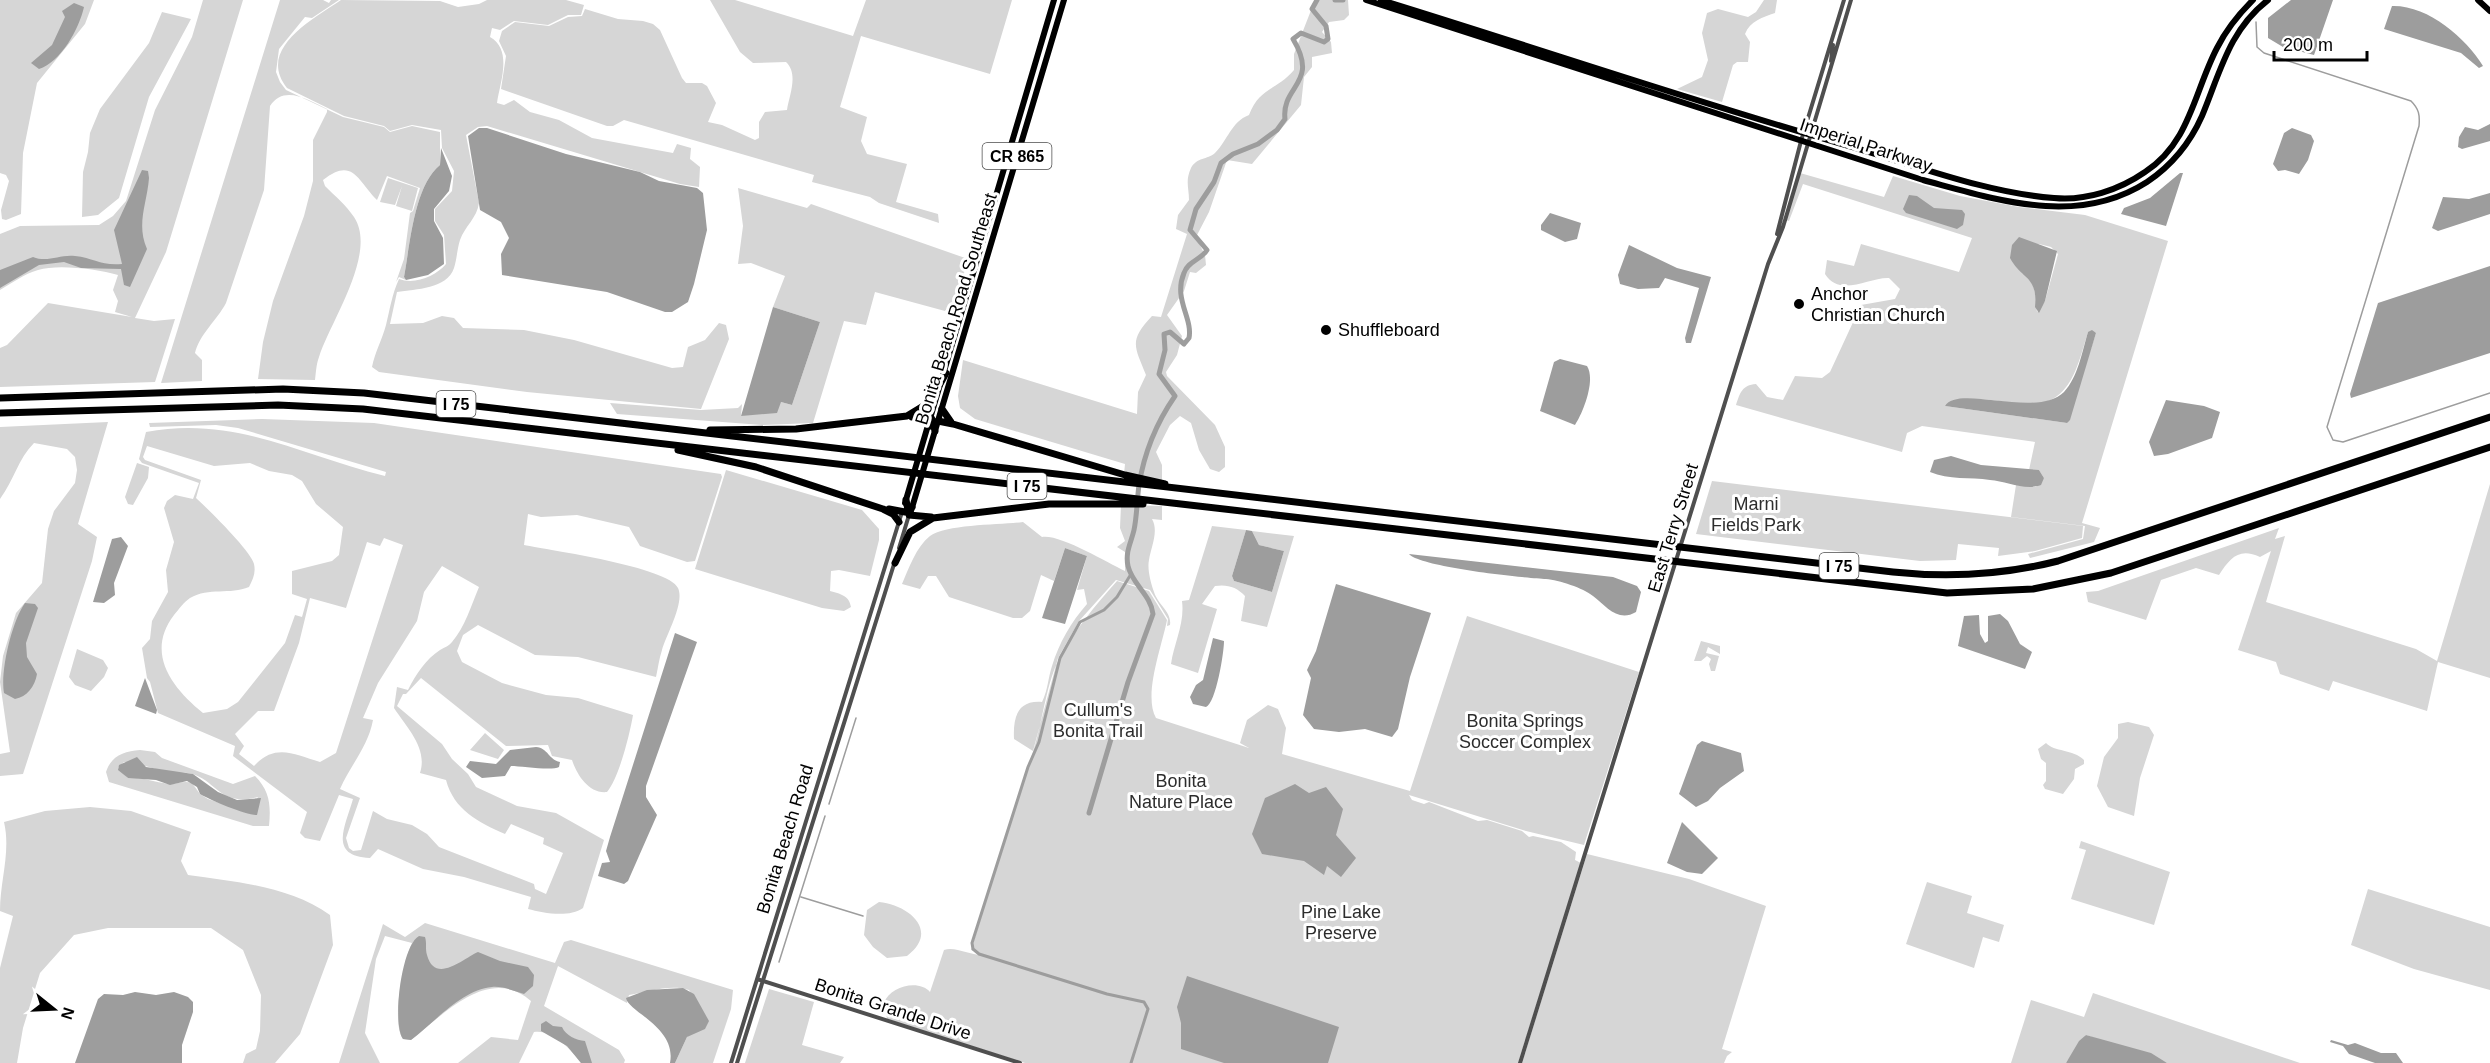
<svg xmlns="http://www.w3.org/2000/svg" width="2490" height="1063" font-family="Arial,sans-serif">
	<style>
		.green { fill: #d6d6d6; fill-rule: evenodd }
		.water { fill: #9d9d9d }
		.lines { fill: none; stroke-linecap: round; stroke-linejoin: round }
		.stream { stroke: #9d9d9d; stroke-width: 1.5 }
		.canal { stroke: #9d9d9d; stroke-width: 3 }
		.river { stroke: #9d9d9d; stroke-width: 5 }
		.minor { stroke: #4f4f4f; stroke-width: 4 }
		.major { stroke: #000; stroke-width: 6 }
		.highway { stroke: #000; stroke-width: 7 }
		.poi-dot { fill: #000; stroke: #fff; stroke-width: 2 }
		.labels { text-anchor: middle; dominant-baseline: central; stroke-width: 6; stroke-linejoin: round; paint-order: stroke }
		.shield { fill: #fff; stroke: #4c4c4c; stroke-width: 1.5 }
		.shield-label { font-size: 16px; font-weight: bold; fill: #000 }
		.street-label { font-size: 18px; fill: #000; stroke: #fff }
		.poi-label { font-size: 18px; fill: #000; stroke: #fff; text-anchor: start }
		.park-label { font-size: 18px; fill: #2d2d2d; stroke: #fff }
	</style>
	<rect width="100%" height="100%" fill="#fff"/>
	<path class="green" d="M0,0H94L85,24L37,83L23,153L21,214L6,220L2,219L1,210L9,181L6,175L0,173Z
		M203,0H243L166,252L135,318L154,321L175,319L155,382L0,387V348L7,345L48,303L132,317L115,312L118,301L113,290L118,275C97,269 58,264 38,270C24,274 12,283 0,290V234L20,226L99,225L113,216L126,201L155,110L192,37Z
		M280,0H323L329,3L331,0H339L312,18L305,17L279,49L276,72L280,82L286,90L343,117L384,127L390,132L412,126L440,132V165C414,186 410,245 404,277L406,280L399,277L396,282L404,259L410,213L413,211L420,188L387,176L377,200C358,181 353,156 323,180L325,186C335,196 346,205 354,217C378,253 330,322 319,357C316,365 316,373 315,380L258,379L263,342L273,301L304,216L313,181V140L327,112V109C309,100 284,84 270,106L264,190L226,303C217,320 199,335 195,353L202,360V381L161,383Z
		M341,0L440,1L458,7L479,4L487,0H566L584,5L581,15H568L548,25L514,21L500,30L492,28L490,37C513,50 500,82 497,103L504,105L514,100L530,112L559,120L592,138L673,153L677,144L691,148L690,159L700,167L699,187L680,184L487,126L478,127L466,135L479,203C477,218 465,226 460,240C457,249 457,259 454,268C447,289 416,289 397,292L390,324L423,323L442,316L454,318L463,328L524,330L574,340L672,368L683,367L688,347L705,340L719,323L726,325L729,339L701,409L527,392L379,372L372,367C375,352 382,340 386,325C390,309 392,294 399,279C415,285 436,276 446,264L444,235L435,221V209L452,191L454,171L442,148L441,130L412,125L390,131L384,126L344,116L287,88C256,49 313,19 341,0Z
		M710,0H735L853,36L866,0H1012L990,74L861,36L840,107L867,117L861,141L867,154L907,164L896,202L938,214L939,223L879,203L870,197L812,182L814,175L624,120L613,126H607L501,89L506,56L499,41L502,31L515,22L549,26L568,17L582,16L585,9L618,19L643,21L653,24L660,30L682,78L686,83H702L707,86L716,103L708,122L722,125L755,140L759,138V122L765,112L787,110C789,96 799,74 786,62L753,63L740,52Z
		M1315,0H1348L1349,15L1344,20L1329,22L1322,32L1331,42L1332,53L1312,57V67L1304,77L1301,105L1252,164L1227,160L1209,212L1196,237L1205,255L1206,265L1196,273L1190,272L1184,291L1167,315L1182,336L1177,355L1166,372L1167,376L1215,425L1225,447V467L1219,472L1210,469L1199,450L1191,423L1180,416L1170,425L1156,452L1162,465V481L1124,474L1125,464L975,419L960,408L958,396L963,360L1137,414L1138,392L1146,375C1135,347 1128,341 1152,316L1161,317L1187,234L1176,229L1178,215L1189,200C1189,188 1185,181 1191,168C1197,157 1207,160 1215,153C1228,140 1231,122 1249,115C1260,87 1276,91 1294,70V54Z
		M1764,0H1777L1775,13C1763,17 1750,21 1745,34L1750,42L1748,62H1737L1733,65L1722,102L1677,89L1702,77L1708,60L1702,33L1707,13L1718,9L1748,17L1756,12Z
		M162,12L191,19L149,97L119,198L98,215L82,217L83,172L88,152L90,133L100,109L149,43Z
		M1800,173L1884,197L1893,176L1960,196L2019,207L2085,215L2168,241L2082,523L2100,528L2094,542L2030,558L2028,554L2083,539L2085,526L2011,517L2016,485L2036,487L2044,478L2039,470H2029L2035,442L1922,426L1907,433L1902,452L1736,405C1740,393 1742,385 1756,384L1767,397L1783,400L1795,376L1822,378L1830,372L1861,305L1895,299L1900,289L1889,278C1869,277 1840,298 1825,274L1827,260L1854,266L1861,244L1959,272L1972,238L1803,184L1789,221L1786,220ZM2039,244L2051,247L2058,254L2045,301L2037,312L2034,286L2015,264ZM2088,332L2096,333L2067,423L1945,406C1955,399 1963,400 1975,399C1994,399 2011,404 2030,404C2071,405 2078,364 2088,332Z
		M388,178L418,188L412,211L396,206L402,186L395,205L380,202Z
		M738,188L807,208L811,204L968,259L955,305L949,306L945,311L875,292L866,325L844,321L813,423L762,425L617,414L610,403L701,410L738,408L742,404L741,416L781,402L792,405L820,322L773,307L785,276L751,263L738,264L743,226Z
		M262,419L374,423L721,474L722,477L695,561L687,562L640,546L629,527L577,515L541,517L528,514L524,545C549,550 669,567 678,588C685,603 666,635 662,650C659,659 658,668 656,677L578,657L535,655L478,625L463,635L457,651L462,662L502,683L546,695L578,698L633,715C630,733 619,778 607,792C589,794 577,775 572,760L552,756L548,745L506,746L421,678L406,694H403L397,706L442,744L452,759L468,774L476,787L517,806L556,813L604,840L583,908C569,918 543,913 528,909L531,897L464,877L423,869L378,849L370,858C328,856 345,827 353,799L339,795L320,841L305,838L300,833L307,812L233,756L235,746L158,713L150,682L147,678L142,648L150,639L152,621L168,592L166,570L174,542L164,508L167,501L175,495L193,499L199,483L142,463L139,459L146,432C235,415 302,456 385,476L386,472L238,428L216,425L150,427L149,423ZM147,446L214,466L250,463L269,471L292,475L302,481L316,504L343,527L339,555L332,561L292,571V594L307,599L302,617L295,615L285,643L238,702L227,709L203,713C172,688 145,653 174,615C179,609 184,602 190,598C209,587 230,595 249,587C253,579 256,573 254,564C251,551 208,509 196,498L201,480L145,460L143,457ZM384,538L403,545L336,753L320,762C294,754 275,743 254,766L239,754L244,746L235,734L258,711H274L299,643L310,598L346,608L367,542L380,546ZM442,566L479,587C471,606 465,627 452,642C449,646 445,647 440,650C426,659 416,674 408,690L397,687L394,708C407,728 428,748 420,773L446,780C454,810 478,822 505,834L511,824L544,838L543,844L563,853L546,894L535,889L534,884L439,847L427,834L412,825L387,819L373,811L361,850L353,851L349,848L346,838L360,798L340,789C351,764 368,747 373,720L363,718L378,683L417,621L424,592Z
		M108,422L78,524L97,537L92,561L23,774L0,776V754L10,752L0,682L3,656L16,613L42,583L48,529L54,511L75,483L77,470L75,457L67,449L34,443C18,459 14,480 0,499V427Z
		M137,463L149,467L148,478L133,505L128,504L125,497Z
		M726,470L862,510L879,529V540L870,576L839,570L831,571L830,591C840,594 849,595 851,607L844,611L822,608L695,569Z
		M1712,481L2083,526L2082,538L2035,551L1998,556L1999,548L1958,544L1956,560L1920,561L1696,534Z
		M2490,484V678L2438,662L2427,711L2333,681L2329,691L2280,674L2276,662L2238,650L2271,551L2260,557C2239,547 2230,558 2219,575L2196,568L2161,580L2146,620L2088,602L2086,592L2098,591L2279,528L2275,539L2285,536L2266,602L2416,649L2437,661Z
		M1121,505L1162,506V520L1152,519C1159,531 1151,547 1149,560C1147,569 1151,584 1154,592C1158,605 1172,612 1170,625L1167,626L1168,619L1150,590L1116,580L1079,621L1058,658L1033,751L1014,739C1013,718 1017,700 1042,702C1048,690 1048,678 1052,666C1059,643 1071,622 1087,604L1084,589L1077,590L1087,556L1065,548L1054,581L1041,575L1030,611L1022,618H1013L949,597L936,576H928L920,589L902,584C909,568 916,547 930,536C947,524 1001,525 1023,522L1042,537C1060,534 1106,562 1125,571V552L1117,547L1125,541L1120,528Z
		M1212,526L1246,530L1232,576L1234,581L1272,592L1284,551L1259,545L1252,531L1294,536L1267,627L1241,621L1245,596C1237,587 1227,584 1215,586L1202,604L1217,609L1198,673L1171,664C1174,643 1185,623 1182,601L1189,600Z
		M1117,581L1149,591L1167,620C1162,646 1143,695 1156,718L1249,748L1240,743L1247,720L1268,705L1278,709L1286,728L1282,754L1410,791L1467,616L1639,672L1584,845L1526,831L1409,795L1412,800L1424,804L1429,802L1478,821L1487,820L1522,831L1529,837L1533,836L1561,842L1576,852L1575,860L1581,863L1518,1063H1025L887,1019L884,1003C890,986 919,979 930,992L944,950C956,946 970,956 984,955L971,950L1028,766C1042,733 1044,688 1059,659C1075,629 1095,606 1117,581Z
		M1701,641L1720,646V654L1708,647L1706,653L1719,656L1715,671H1711L1709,664L1711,659L1707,656L1701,661H1694Z
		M77,649L103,660L108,668L104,677L91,691L75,685L69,677Z
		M2128,722L2149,727L2154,735L2140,778L2134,816L2108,807L2097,786L2104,757L2118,738V724Z
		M485,733L504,750L498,759L470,750Z
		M2046,743C2054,752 2073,749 2084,760V764L2075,769L2074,779L2063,794L2045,789L2043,785L2046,781V763L2041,759L2038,749Z
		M140,750L155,752L162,758L233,784L255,776C270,791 271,806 269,826H253L109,782L106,772C111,756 124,751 140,750ZM124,762C141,763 155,770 173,773C178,774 182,772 187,773C216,777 218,808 258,797L249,813L208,799L200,794L192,783C183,780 176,785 168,784C154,782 142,777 128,778L118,768Z
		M90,807L131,811L191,832L181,861L188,875C236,882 289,886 330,915L333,945L300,1034L275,1063H243L246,1054L256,1049L260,1031L261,995L243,950L211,928H108L74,935L40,973L23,1028L17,1063H0V968L13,916L0,911C0,880 11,852 4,822L45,811Z
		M2081,841L2170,872L2154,925L2071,899L2086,850L2079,848Z
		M1587,854L1689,879L1766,906L1722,1049L1732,1052L1727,1056L1724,1063H1522Z
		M1927,882L1972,896L1967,913L2004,925L1999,942L1983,937L1974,968L1906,944Z
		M2368,889L2490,927V990L2414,969L2351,945Z
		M879,902C909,905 940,931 907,956L887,958L873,947L864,935L867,910Z
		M425,923L555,963L564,942L571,940L733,990L731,1009L713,1063H675L687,1037L707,1018L689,990C669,984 649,992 629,995L627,1003L558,966L544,1006L619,1050L625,1060L624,1063H581C571,1049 552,1029 534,1032L519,1063H458L491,1037L518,1040L531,1001C489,964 443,1015 411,1040L403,1039C391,1023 403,962 412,943L385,936L376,959L365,1033L380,1063H339L383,924L405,937Z
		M769,989L814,1002L802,1045L844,1057L840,1063H745Z
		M2093,993L2300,1063H2167L2086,1035L2066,1063H2011L2031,1000L2084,1017Z"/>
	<path class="water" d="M2291,0H2333L2314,55L2283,47L2268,38V18Z
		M74,3L84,7C79,29 61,62 39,69L31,63L52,45L65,17L62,11Z
		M2392,6C2428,5 2466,38 2483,66L2479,68L2461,53L2384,29Z
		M2490,124V141L2462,149L2458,147L2459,137L2465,127L2478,130Z
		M479,128H487L566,154L640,172L659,181L697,188L703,193L707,230L694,284L688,302L672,312H665L607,292L502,275L501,254L509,238L501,222L480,210L468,136Z
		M2292,128L2311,135L2314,141L2308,160L2299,174L2285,170L2278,171L2273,164L2284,133Z
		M441,148L452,176L449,191L434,209V221L443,238L444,264L428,275L406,280L404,277C410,245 414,186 440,165Z
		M142,170L148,171L149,178C147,204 136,224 147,249L130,287L124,285L121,269L81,268L64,262L39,265L0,288V270L33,257C48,263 60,254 75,256C94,258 101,266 122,264L114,230Z
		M2180,173H2183L2166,226L2121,214L2124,208L2150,198Z
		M2490,193V214L2438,231L2432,228L2443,197L2469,199Z
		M1909,195L1917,196L1934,208L1962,210L1965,214L1963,225L1957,229L1906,213L1903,209Z
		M1550,213L1581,223L1577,239L1565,242L1541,230V225Z
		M2019,237L2057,251L2045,301L2039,313L2035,307C2038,276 2022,280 2010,258L2012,245Z
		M1629,245L1677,268L1711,277L1691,343H1686L1685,338L1699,288L1665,278L1659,288L1638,289L1620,284L1618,275Z
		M2490,266V353L2351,398L2350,394L2378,303Z
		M773,307L820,322L792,405L781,402L777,413L741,416Z
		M2092,330L2096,333L2070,420L2067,423L1945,406C1958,384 2037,419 2064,392C2078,377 2082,352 2088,332Z
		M1560,359L1587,366C1596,380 1583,413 1575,425L1540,411L1554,362Z
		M2166,400L2204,406L2220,412L2212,438L2168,454L2154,456L2149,442Z
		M1951,456L1981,465L2039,470L2044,478L2041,485C2025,491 2006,481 1990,480C1970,477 1949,480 1930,472L1934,460Z
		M1246,530L1252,531L1259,545L1284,551L1272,592L1234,581L1232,576Z
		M121,537L128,546L114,583L115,595L104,603L93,602L112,539Z
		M1065,548L1087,556L1065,624L1042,618Z
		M1409,554L1613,577L1637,586L1641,592L1636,612C1618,623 1606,606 1593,596C1583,588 1559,580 1546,579C1523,578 1420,567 1409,554Z
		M1336,584L1431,613L1410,677L1398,729L1392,737L1365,729L1339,732L1314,729L1303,715L1311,678L1307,670L1316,651Z
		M25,603L35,604L38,608L26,643L27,657L37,674C35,686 27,697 15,699L4,693C0,671 12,621 25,603Z
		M2000,614L2008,621L2020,644L2032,652L2025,669L1958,646L1964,616L1979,615L1980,634L1985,643L1988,641V616Z
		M675,633L697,642L646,786V797L657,815L628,881L624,884L598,876L602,863L610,862L606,851L610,837Z
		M1213,638L1224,641C1224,653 1216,703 1206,707L1193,704L1190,697L1196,685L1203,680Z
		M145,678L157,710L156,714L135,706Z
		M1702,741L1741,753L1744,771L1720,788L1708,801L1696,807L1679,794L1697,745Z
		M536,747C548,748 549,760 560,762L559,767C552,771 521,766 511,766L505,776L482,778L466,767L470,761L496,764L510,750Z
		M137,757L146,767L193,774L218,792L237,800L261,798L257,815C248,816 210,800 200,794L197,787L187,781L170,785L156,780L128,778L118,770L119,765Z
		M1295,784L1309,793L1326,787L1343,809L1336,835L1356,858L1341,877L1327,866L1324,875L1304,861L1262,854L1252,834L1265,798Z
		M1682,822L1718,858L1702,874L1687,872L1667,863Z
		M419,936L425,937C427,943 425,949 427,955C435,985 464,958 478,952L500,961L528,967L534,975L533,986L524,994C514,991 503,986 492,987C461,990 434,1023 411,1040L403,1039C392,1024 401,946 419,936Z
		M1187,976L1339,1027L1328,1063H1224L1181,1049V1023L1177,1007Z
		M683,988L694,994L709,1021L705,1029L687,1037L675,1063H670C677,1027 628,1012 626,998L647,990Z
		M135,992L156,995L174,992L188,997L193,1002V1012L182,1045V1063H75L98,999L104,994L123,995Z
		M546,1021L553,1026L562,1027C566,1036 576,1040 585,1041L592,1063H581L567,1046L541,1031V1024Z
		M2086,1035L2151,1053L2167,1063H2066L2079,1041Z
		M2331,1040L2348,1045L2355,1043L2381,1053H2396L2403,1063H2375L2349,1054L2343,1046L2330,1042Z"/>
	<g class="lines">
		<path class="stream" d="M2256,22L2257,47L2264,53L2411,101C2419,109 2420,115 2419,126L2327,427L2333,440L2343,442L2490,393
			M829,804L856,718
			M801,897L863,916
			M779,962L825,816"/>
		<path class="canal" d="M1131,574L1117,597L1104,610L1080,622L1060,658L1039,742L1028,767L972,943L973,949L979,954L1107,994L1144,1002L1148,1009L1131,1063"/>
		<path class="river" d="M1335,0H1343
			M1089,813L1128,682L1153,614C1151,595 1132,584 1128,566C1125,552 1131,543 1134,530C1137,516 1137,499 1139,485C1144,454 1157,422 1175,396L1159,374L1165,350L1164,334L1170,332L1184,344L1189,338C1193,318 1173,299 1184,273C1188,261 1201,260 1207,250L1190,230L1196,209L1214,182L1221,163L1233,154L1258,144L1277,130L1285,119C1281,85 1320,84 1293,39L1301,33L1324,42L1328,39L1326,26L1312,9L1317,0"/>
		<path class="minor" d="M1831,61L1833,45
			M1777,234L1801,141L1844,0
			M899,548L909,515
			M757,979L1020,1063
			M731,1063L902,512
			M737,1063L895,561
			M1520,1063L1768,264L1783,227L1851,0"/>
		<path class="major" d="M1366,0L1923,180C1998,200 2077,227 2147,182C2171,166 2190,143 2202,116C2220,73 2229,30 2268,0
			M1381,0C1537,48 1692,101 1849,146C1915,165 1986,193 2054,198C2086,201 2119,190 2145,172C2190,143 2194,92 2217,48C2226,30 2239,14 2253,0
			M2478,0L2490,11
			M905,503L1054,0
			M911,511L1064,0"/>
		<path class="highway" d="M0,398L283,389L364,393L1893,572C1950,578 2003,575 2058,561L2490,417
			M942,409L951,422
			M0,413L278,405L363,409L1947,593L2033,589L2111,573L2490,447
			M912,417L932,419L935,431
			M930,426L938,421L953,424L1125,475L1165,484
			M710,430L796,429L907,416L930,402L946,373
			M678,450L756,467L883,509L893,514L899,522
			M906,500L909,515L931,517
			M889,509L905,512L912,507
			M895,563L910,532L933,518L1049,504H1143"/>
	</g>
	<g class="poi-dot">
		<circle cx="1799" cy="304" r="6"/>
		<circle cx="1326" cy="330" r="6"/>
	</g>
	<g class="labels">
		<g class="shield">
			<rect x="982.5" y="143" width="69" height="26" rx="4.5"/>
			<rect x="436.5" y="391" width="39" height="26" rx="4.5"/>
			<rect x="1007.5" y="473" width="39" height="26" rx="4.5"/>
			<rect x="1819.5" y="553" width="39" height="26" rx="4.5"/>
		</g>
		<g class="shield-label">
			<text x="1017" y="156">CR 865</text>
			<text x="456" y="404">I 75</text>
			<text x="1027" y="486">I 75</text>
			<text x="1839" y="566">I 75</text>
		</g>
		<g class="street-label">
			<text transform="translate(1866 145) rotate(18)">Imperial Parkway</text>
			<text transform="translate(956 309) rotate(-73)">Bonita Beach Road Southeast</text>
			<text transform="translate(1673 528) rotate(-73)">East Terry Street</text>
			<text transform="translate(785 839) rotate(-73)">Bonita Beach Road</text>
			<text transform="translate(893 1009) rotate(18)">Bonita Grande Drive</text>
		</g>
		<g class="poi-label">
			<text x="1811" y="294">Anchor<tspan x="1811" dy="21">Christian Church</tspan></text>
			<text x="1338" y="330">Shuffleboard</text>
		</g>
		<g class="park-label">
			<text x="1756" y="504">Marni<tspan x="1756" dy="21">Fields Park</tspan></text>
			<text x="1098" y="710">Cullum's<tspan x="1098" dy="21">Bonita Trail</tspan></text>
			<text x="1525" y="721">Bonita Springs<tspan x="1525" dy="21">Soccer Complex</tspan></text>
			<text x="1181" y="781">Bonita<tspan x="1181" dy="21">Nature Place</tspan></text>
			<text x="1341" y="912">Pine Lake<tspan x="1341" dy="21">Preserve</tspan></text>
		</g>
	</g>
	<g transform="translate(54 1009) rotate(108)" stroke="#ffffff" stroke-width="4.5" paint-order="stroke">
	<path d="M0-4.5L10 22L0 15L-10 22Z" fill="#000000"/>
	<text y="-9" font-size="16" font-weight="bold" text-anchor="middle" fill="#000000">N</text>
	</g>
	<path d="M2274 51v9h93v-9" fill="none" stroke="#000000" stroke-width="3"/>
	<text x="2283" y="51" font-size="18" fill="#000000" stroke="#ffffff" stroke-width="4.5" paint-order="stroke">200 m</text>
</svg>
